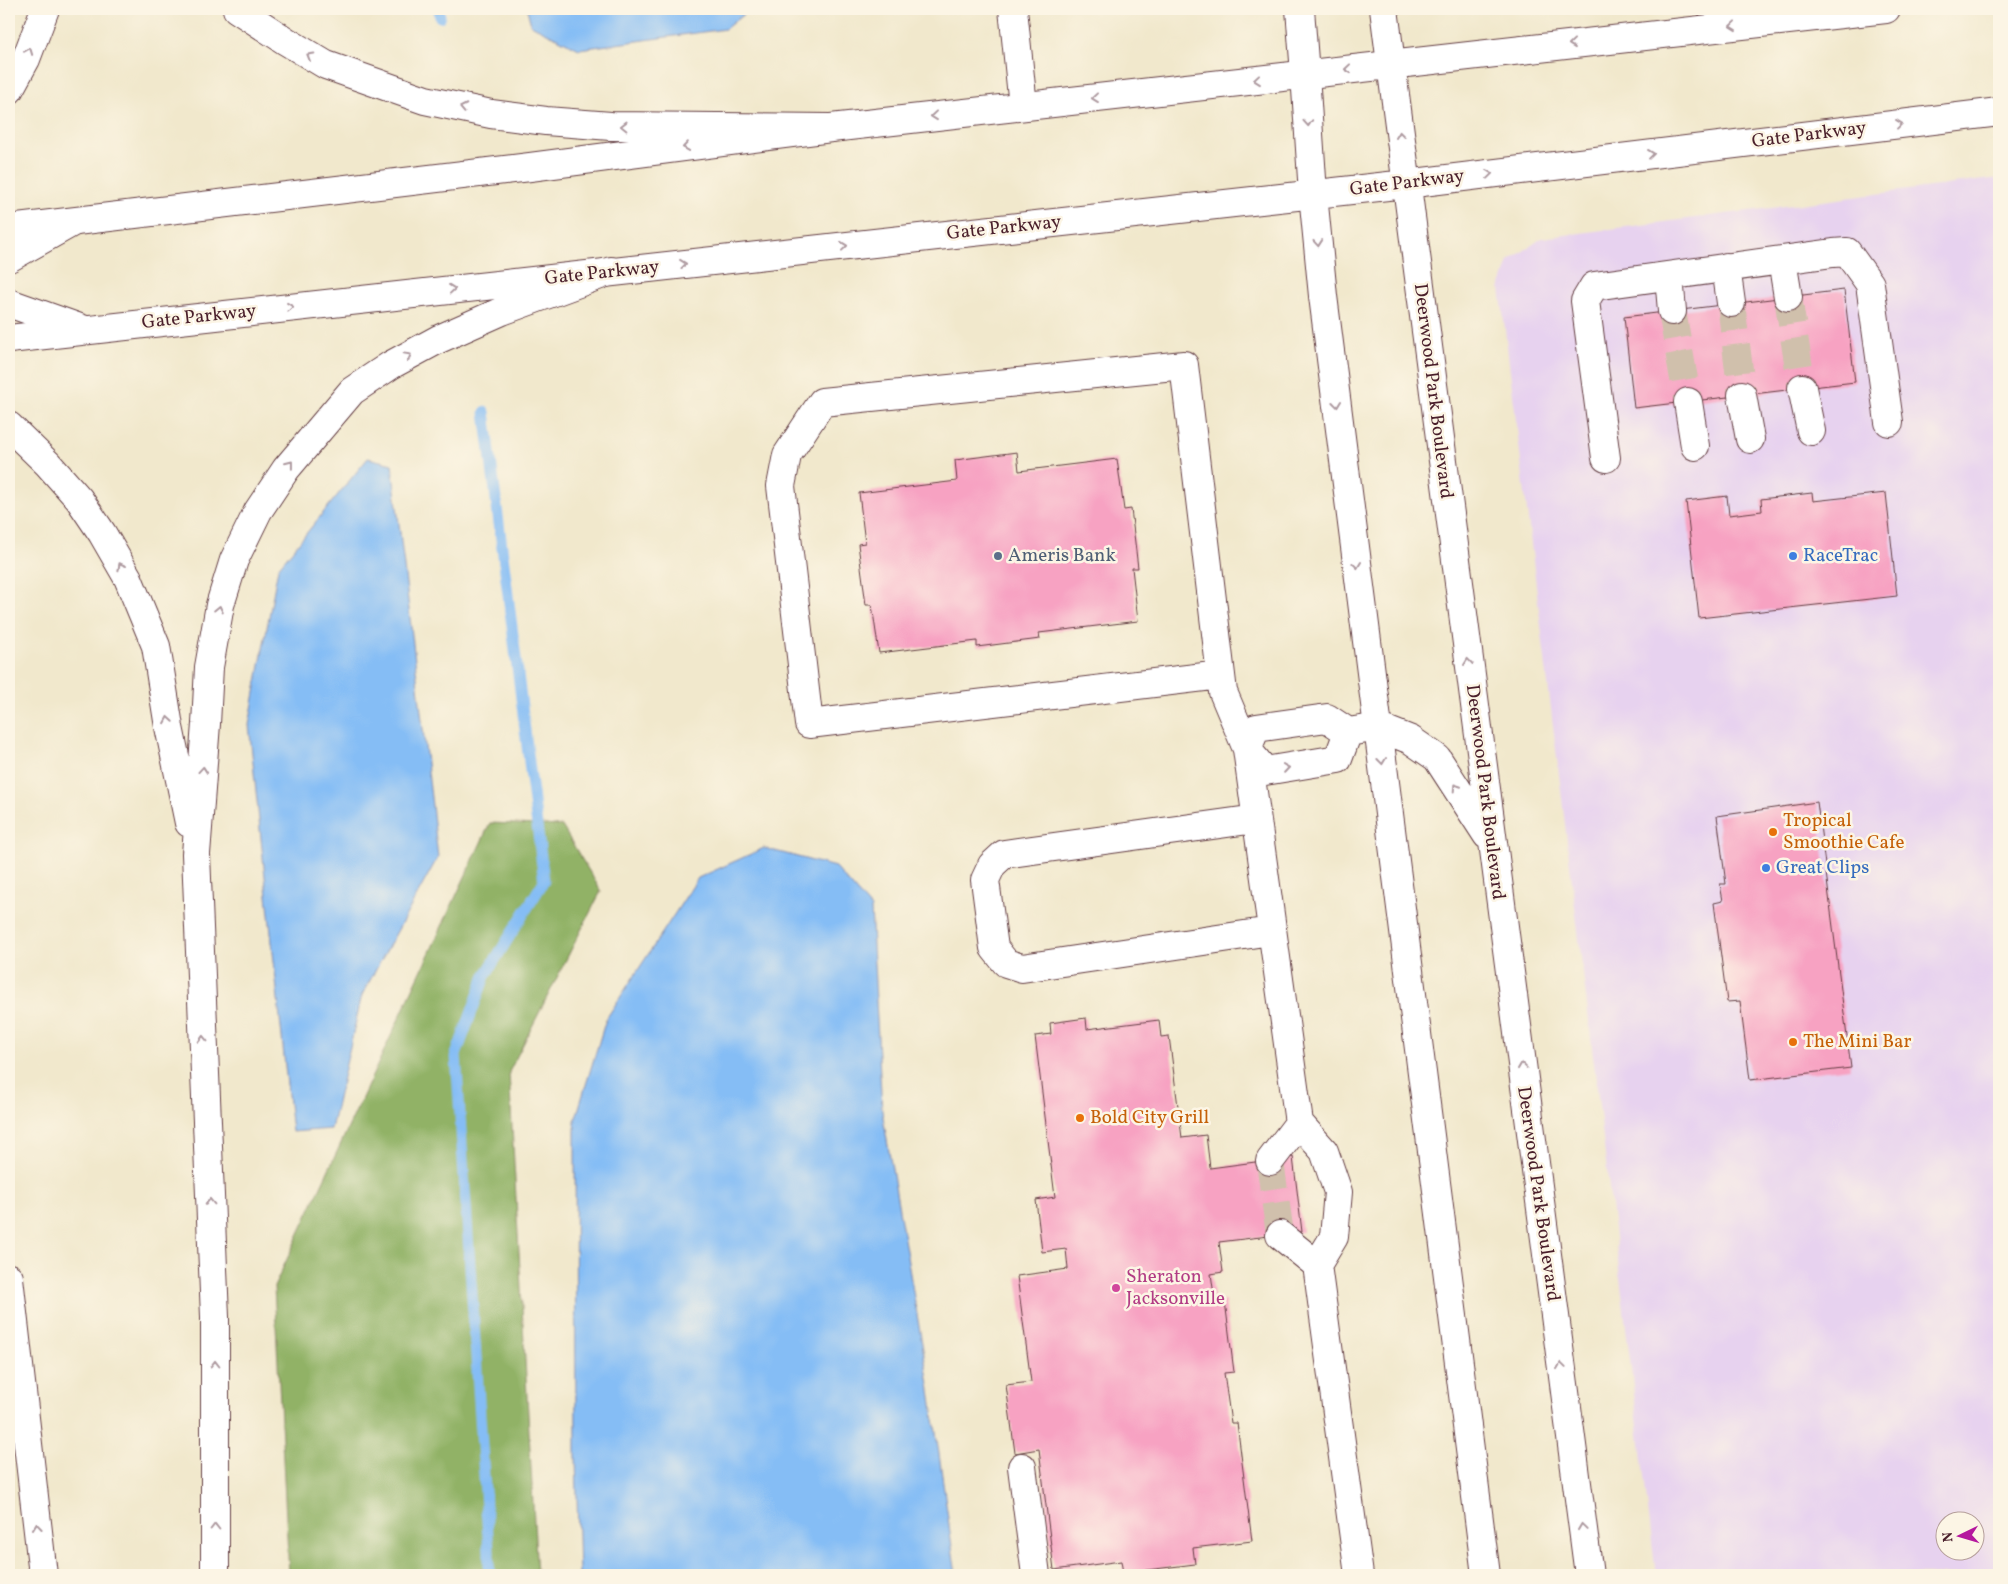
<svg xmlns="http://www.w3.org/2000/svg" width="2008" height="1584" font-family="Vollkorn,serif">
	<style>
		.built { fill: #e7d2ef; fill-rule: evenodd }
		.forest { fill: #91b266; stroke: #6e6848 }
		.water { fill: #85bdf5; stroke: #686e90 }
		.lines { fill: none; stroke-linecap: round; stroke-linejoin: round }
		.stream { stroke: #85bdf5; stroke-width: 11 }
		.building { fill: #f7a2c2 }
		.minor-tunnel { stroke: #d0c0ac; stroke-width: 28; stroke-dasharray: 28 14; stroke-linecap: butt }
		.minor-casing { stroke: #633d43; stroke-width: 30 }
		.major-casing { stroke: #633d43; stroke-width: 30 }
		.highway-casing { stroke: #633d43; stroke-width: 30 }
		.minor { stroke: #fff; stroke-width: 28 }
		.major { stroke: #fff; stroke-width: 28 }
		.highway { stroke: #fff; stroke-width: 28 }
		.oneway { stroke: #ae9aa0 }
		.service-dot { fill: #5c6f8a; stroke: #fcf5e5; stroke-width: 2 }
		.shop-dot { fill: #3f7fe0; stroke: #fcf5e5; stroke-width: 2 }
		.food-dot { fill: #e8710a; stroke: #fcf5e5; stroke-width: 2 }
		.hotel-dot { fill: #d1479c; stroke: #fcf5e5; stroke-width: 2 }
		.labels { text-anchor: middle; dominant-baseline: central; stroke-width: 5; stroke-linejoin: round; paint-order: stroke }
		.street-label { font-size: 19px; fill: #4a1f2b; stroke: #fcf5e5 }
		.service-label { font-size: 19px; fill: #4e5e75; stroke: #fcf5e5; text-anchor: start }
		.shop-label { font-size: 19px; fill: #366cbe; stroke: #fcf5e5; text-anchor: start }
		.food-label { font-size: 19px; fill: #c56008; stroke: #fcf5e5; text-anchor: start }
		.hotel-label { font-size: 19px; fill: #b23c85; stroke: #fcf5e5; text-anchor: start }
	</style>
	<rect width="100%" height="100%" fill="#fcf5e5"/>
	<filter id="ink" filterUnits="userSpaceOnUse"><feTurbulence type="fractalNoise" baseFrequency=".02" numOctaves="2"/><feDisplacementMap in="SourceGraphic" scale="10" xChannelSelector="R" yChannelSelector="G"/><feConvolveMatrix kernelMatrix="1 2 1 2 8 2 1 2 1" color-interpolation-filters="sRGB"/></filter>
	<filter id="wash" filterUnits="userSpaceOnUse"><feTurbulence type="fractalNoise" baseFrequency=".0096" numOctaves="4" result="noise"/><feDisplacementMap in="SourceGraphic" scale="20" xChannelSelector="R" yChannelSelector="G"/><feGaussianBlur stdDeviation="1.12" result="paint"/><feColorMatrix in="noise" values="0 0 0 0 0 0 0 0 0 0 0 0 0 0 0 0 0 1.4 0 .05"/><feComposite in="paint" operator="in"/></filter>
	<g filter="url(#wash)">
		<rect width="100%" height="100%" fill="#f1e8cc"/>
		<path class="built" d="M1999,178V1575H1656L1500,288L1509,261L1542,238ZM1946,1522H1976V1552H1946Z"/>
		<path class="forest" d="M490,823L562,826L601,891L509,1072L537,1575H289L274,1287Z"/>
		<path class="water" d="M527,9H750L725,29L579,49L531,25Z
			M368,458L392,464L438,857L362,995L331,1129L292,1132L249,725L278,568Z
			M764,848L835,867L871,908L882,1111L930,1390L956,1575H579L576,1456L575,1121L606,1019L698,878Z"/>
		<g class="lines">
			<path class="stream" d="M439,9L440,17
				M485,412L544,881L485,976L456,1055L489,1551V1575"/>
		</g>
		<g id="blocks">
			<path class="building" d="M1844,290L1855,382L1634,408L1624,317Z
				M1017,452L1019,471L1117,459L1124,510L1131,509L1138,568H1132L1138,621L1039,633L1040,639L977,647V641L879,653L872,605H866L858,544L865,543L859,493L957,481L955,460Z
				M1812,493L1813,501L1886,493L1897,596L1699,618L1686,501L1727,496L1729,515L1762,511L1761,499Z
				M1817,802L1851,1068L1750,1080L1740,1001L1727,1002L1714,903L1723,901L1720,884H1726L1717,816Z
				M1086,1018L1087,1029L1159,1020L1161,1037L1169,1036L1182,1138L1206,1135L1210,1168L1293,1157L1302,1232L1219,1242L1223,1272L1211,1274L1215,1302L1225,1301L1234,1372L1224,1373L1231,1423H1237L1252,1541L1193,1548L1195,1564L1123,1573L1121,1561L1054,1570L1039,1449L1015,1453L1006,1385L1031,1382L1017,1276L1068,1269L1066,1249L1042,1252L1036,1200L1055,1197L1035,1036L1051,1034L1050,1023Z"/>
		</g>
	</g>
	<g filter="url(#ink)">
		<use href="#blocks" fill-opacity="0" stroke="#633d43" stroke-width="1"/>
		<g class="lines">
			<path class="minor-tunnel" d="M1788,297L1802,388
				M1731,303L1742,395
				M1672,311L1688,402
				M1270,1161L1280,1235"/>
			<defs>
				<path id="minor" d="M1013,9L1023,106
					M1300,9L1305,74
					M1384,9L1391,64
					M1782,260L1788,297
					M1726,267L1731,303
					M1669,276L1672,311
					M1802,388L1811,431
					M1742,395L1750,439
					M1688,402L1695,446
					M1606,458L1585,301L1594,286L1833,253L1847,252L1870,284L1889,422
					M1221,675L809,724L781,486L787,455L822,402L1184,365L1223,692L1247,749L1265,771L1338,759L1348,732
					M1256,819L1004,854L992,865L985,880L994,948L1006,963L1022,968L1271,931
					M1270,1161L1299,1123
					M1280,1235L1317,1265
					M1022,1467L1036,1575
					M1359,1575L1317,1265L1334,1237L1338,1192L1324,1151L1299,1123L1247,749L1256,728L1327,718L1348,732L1367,729"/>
				<path id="major" d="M1391,64L1589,1575
					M1305,74L1313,194L1323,296L1486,1575
					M9,229L530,167L831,128L1886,9
					M9,339L1406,184L1999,112
					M1378,727L1411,740L1437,758L1487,835"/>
				<path id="highway" d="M237,9L286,41L326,65L425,100L491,114L546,121L611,126L831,128
					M9,90L26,59L45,9
					M9,258L73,222
					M9,303L85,330
					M9,426L48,464L79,499L102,533L128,578L156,646L169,727L189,823
					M9,1278L43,1575
					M215,1575V1317L196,854L206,724L209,667L220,605L234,560L258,511L286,469L352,391L391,365L439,339L502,311L611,271"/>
			</defs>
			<use href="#minor" class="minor-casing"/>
			<use href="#major" class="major-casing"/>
			<use href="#highway" class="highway-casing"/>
			<use href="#minor" class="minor"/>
			<use href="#major" class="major"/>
			<use href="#highway" class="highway"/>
		</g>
		<defs><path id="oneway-chevron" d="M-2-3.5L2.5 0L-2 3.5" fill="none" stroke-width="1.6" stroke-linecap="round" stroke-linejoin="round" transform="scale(1.25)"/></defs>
		<g class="oneway">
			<use href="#oneway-chevron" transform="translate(1733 26) rotate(174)"/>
			<use href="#oneway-chevron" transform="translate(1572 44) rotate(174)"/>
			<use href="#oneway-chevron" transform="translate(29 51) rotate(-69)"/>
			<use href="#oneway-chevron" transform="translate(310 56) rotate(-150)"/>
			<use href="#oneway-chevron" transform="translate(1348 69) rotate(174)"/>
			<use href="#oneway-chevron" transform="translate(1257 80) rotate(174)"/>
			<use href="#oneway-chevron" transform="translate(1095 98) rotate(174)"/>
			<use href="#oneway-chevron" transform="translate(463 108) rotate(-168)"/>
			<use href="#oneway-chevron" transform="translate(934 116) rotate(174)"/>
			<use href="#oneway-chevron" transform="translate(1308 123) rotate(86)"/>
			<use href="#oneway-chevron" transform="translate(1899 124) rotate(-7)"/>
			<use href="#oneway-chevron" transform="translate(624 126) rotate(-179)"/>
			<use href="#oneway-chevron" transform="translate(1400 135) rotate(-97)"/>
			<use href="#oneway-chevron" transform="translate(686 147) rotate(172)"/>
			<use href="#oneway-chevron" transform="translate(1651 154) rotate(-7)"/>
			<use href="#oneway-chevron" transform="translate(1489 174) rotate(-7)"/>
			<use href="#oneway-chevron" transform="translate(1318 243) rotate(85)"/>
			<use href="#oneway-chevron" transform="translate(844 246) rotate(-6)"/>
			<use href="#oneway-chevron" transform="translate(683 264) rotate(-6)"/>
			<use href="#oneway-chevron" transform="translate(452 289) rotate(-6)"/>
			<use href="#oneway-chevron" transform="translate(290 307) rotate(-6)"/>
			<use href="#oneway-chevron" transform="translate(408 356) rotate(-29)"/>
			<use href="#oneway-chevron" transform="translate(1337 404) rotate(83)"/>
			<use href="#oneway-chevron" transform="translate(290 464) rotate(-52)"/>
			<use href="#oneway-chevron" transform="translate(1357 565) rotate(83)"/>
			<use href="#oneway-chevron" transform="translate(121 566) rotate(-119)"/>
			<use href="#oneway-chevron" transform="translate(219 609) rotate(-78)"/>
			<use href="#oneway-chevron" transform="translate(1468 662) rotate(-97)"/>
			<use href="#oneway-chevron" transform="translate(168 720) rotate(-99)"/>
			<use href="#oneway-chevron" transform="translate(1382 761) rotate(83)"/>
			<use href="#oneway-chevron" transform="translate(1286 768) rotate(-8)"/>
			<use href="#oneway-chevron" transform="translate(203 770) rotate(-85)"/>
			<use href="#oneway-chevron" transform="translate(1456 787) rotate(-123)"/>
			<use href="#oneway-chevron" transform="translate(203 1039) rotate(-92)"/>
			<use href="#oneway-chevron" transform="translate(1522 1066) rotate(-98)"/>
			<use href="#oneway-chevron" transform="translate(210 1202) rotate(-92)"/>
			<use href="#oneway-chevron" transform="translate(215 1364) rotate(-90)"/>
			<use href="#oneway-chevron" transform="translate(1561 1366) rotate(-98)"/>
			<use href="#oneway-chevron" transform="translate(37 1527) rotate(-96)"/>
			<use href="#oneway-chevron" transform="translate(215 1527) rotate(-90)"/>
			<use href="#oneway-chevron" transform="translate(1582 1527) rotate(-98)"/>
		</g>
	</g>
	<circle class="service-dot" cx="998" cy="556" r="5"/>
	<g class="shop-dot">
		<circle cx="1793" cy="556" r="5"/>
		<circle cx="1766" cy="868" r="5"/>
	</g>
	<g class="food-dot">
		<circle cx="1773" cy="832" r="5"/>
		<circle cx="1793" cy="1042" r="5"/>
		<circle cx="1080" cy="1118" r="5"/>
	</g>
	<circle class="hotel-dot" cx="1116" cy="1288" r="5"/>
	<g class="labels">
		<g class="street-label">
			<text transform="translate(1809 135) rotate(-7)">Gate Parkway</text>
			<text transform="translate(1407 183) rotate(-7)">Gate Parkway</text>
			<text transform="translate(1004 228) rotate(-6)">Gate Parkway</text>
			<text transform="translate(602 273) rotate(-6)">Gate Parkway</text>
			<text transform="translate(199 317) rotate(-6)">Gate Parkway</text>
			<text transform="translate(1433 391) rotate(83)">Deerwood Park Boulevard</text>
			<text transform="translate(1485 792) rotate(83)">Deerwood Park Boulevard</text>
			<text transform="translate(1538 1194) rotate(82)">Deerwood Park Boulevard</text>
		</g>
		<g class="service-label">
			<text x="1008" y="556">Ameris Bank</text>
		</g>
		<g class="shop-label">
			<text x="1803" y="556">RaceTrac</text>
			<text x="1776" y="868">Great Clips</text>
		</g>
		<g class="food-label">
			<text x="1783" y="821">Tropical<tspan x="1783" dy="22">Smoothie Cafe</tspan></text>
			<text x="1803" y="1042">The Mini Bar</text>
			<text x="1090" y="1118">Bold City Grill</text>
		</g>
		<g class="hotel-label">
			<text x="1126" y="1277">Sheraton<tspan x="1126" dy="22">Jacksonville</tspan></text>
		</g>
	</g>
	<rect width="2008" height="1584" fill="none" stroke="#fcf5e5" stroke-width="30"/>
	<g transform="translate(1960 1536) rotate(265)"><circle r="24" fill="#fcf5e5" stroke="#b59f9b"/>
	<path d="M0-4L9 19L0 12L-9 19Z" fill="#b5179e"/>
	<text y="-8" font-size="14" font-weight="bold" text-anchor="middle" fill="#4a1f2b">N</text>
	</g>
</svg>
